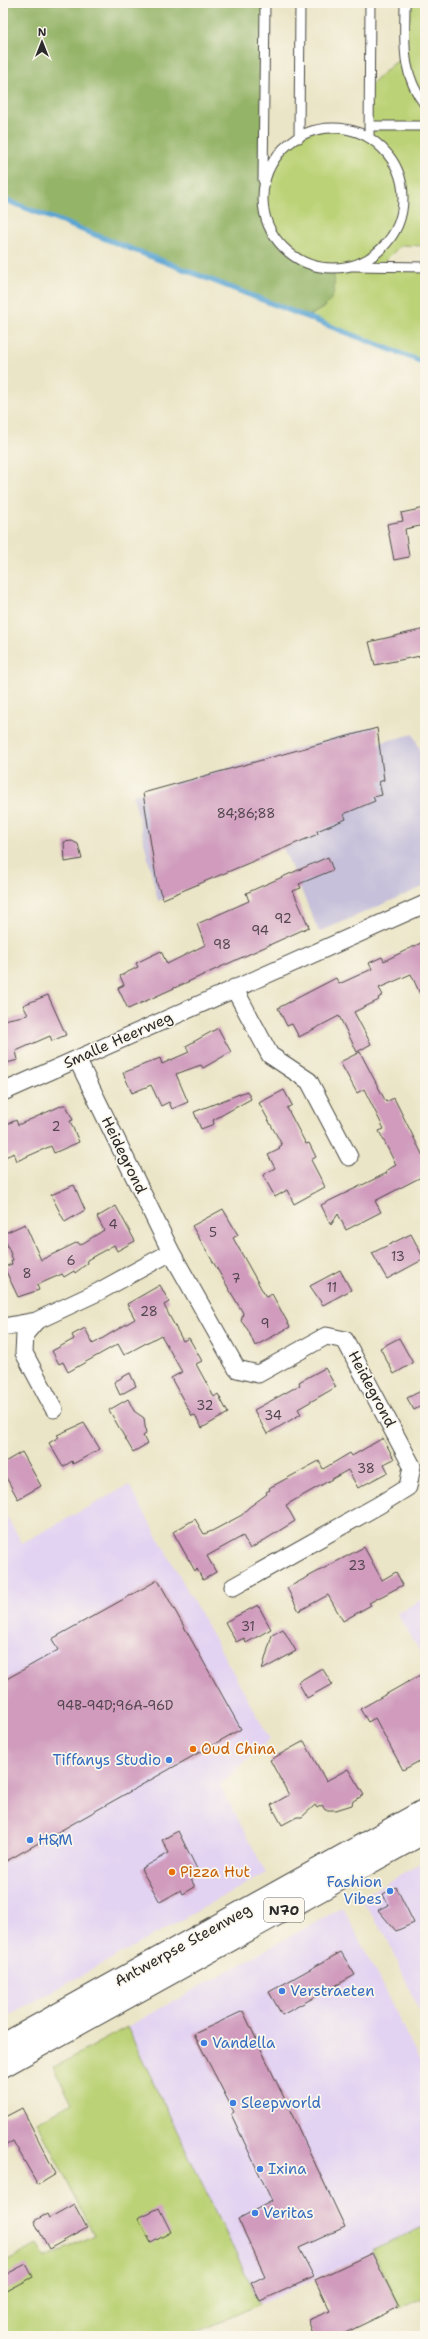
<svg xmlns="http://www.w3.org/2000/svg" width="428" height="2339" font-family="'Shantell Sans',sans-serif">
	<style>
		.built { fill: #e3d3f2 }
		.industrial { fill: #c6c0da }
		.green { fill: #bbd276; stroke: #737e50 }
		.forest { fill: #94b467; stroke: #607049 }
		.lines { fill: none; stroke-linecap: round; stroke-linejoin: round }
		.stream { stroke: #5ba5d3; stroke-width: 5.5 }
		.building { fill: #d09bbd }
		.lane-casing { stroke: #484742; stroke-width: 11 }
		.street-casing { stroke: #484742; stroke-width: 19 }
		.primary-casing { stroke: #484742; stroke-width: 24 }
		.lane { stroke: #fff; stroke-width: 9 }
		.street { stroke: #fff; stroke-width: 17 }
		.primary { stroke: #fff; stroke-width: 22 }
		.food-dot { fill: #e8710a; stroke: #fbf7ec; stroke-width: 1.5 }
		.shop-dot { fill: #3f7fe0; stroke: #fbf7ec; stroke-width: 1.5 }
		.labels { text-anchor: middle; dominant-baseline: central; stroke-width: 3.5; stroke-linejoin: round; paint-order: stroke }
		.number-label { font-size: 13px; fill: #544750 }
		.shield { fill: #fbf7ec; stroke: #696865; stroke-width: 1 }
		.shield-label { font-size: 14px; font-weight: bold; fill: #2b2b2b }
		.street-label { font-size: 15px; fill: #2b2b2b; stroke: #fbf7ec }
		.food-label { font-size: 15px; fill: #c56008; stroke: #fbf7ec; text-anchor: start }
		.shop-label { font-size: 15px; fill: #366cbe; stroke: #fbf7ec; text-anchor: start }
	</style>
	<rect width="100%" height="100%" fill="#fbf7ec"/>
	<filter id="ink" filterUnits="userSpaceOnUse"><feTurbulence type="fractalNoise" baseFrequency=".025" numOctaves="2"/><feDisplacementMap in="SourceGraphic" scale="8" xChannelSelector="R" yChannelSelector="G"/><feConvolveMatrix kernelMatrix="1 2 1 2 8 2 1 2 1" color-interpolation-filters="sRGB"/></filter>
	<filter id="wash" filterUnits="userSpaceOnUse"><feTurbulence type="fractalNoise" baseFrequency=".012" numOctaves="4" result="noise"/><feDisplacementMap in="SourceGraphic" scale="16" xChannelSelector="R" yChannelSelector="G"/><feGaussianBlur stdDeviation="0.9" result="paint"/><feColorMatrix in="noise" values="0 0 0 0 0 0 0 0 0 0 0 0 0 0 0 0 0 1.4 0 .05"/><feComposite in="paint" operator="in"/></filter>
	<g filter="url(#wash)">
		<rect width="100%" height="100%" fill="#ebe5c7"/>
		<path class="built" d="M129,1485L270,1739L220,1785L266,1873L3,2019V1510L22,1543Z
			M425,1598V1660L397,1613Z
			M425,1861V2023L384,1932L360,1898Z
			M343,1907L425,2071V2226L372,2250V2253L260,2304L127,2027Z"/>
		<path class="industrial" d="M372,727L377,728L379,743L413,734L425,761V886L319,932L283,848L158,901L133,795Z"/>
		<path class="green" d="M405,3H425V246L401,245L380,266L425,267V363L307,317L325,307L314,266C303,261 292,256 283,247C246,210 265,145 315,131C334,126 352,131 368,138L369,86L392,65L405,56Z
			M127,2027L260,2304L188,2336H3V2263L37,2245L45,2258L94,2235L37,2122L72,2103L54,2067Z
			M425,2226V2296L400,2308L372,2250Z"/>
		<path class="forest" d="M3,3H265L263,198C268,241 290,262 333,268C337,298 333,303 307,317L3,199Z"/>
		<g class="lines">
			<path class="stream" d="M3,199L425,363"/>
		</g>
		<g id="blocks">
			<path class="building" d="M425,508V525L405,529L409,557L394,560L387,524L403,521L401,513Z
				M425,629V655L375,665L369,642Z
				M377,728L384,780L379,782L382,795L373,797L375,801L344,814L346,819L317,831L318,834L163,899L157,884L143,793Z
				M72,841L78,844L82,859L65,862L64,842Z
				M328,857L333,870L299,884L301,888L293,891L309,927L128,1009L118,988L124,985L120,976L138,967L136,963L161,951L167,964L205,945L197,924L249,901L246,893Z
				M425,941V1005L411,974L379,988L383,995L378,998L379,1000L354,1012L371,1044L357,1052L339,1016L299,1037L292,1024L287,1026L278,1008L336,978L339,984L372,969L369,963L382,957L384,961Z
				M48,995L66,1035L52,1041L50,1036L16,1051L18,1060L3,1064V1020L28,1015L23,1005Z
				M218,1028L231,1052L203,1068L201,1065L176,1074L188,1102L172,1109L169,1102L161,1106L151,1085L132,1093L123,1073L160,1058L162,1064L189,1052L186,1046Z
				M360,1052L386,1102L394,1098L425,1160V1175L375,1201L381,1212L346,1230L338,1214L331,1225L321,1205L387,1173L386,1171L396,1165L379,1131L384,1129L364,1089L357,1093L340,1062Z
				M284,1090L292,1105L287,1108L306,1144L309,1143L316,1157L311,1160L325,1187L294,1204L287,1190L275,1197L263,1175L275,1168L268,1155L280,1149L279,1147L282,1145L259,1103Z
				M247,1091L251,1099L213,1120L214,1124L201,1129L194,1112Z
				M63,1105H66L73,1120L70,1121L79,1142L54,1153L51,1146L17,1161L14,1153L3,1158V1126L16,1120L18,1125Z
				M74,1185L85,1210L65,1222L51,1195Z
				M116,1206L135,1241L117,1251L114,1245L87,1260L88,1263L75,1273L74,1271L64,1277L62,1274L37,1285L39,1290L18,1297L4,1267L12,1264L11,1261L13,1260L3,1234L25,1224L41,1260L78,1242L80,1245L104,1230L97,1217Z
				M223,1209L238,1235L233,1238L266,1297L272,1294L290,1327L255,1346L248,1330L241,1321L243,1313L192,1226Z
				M411,1234L424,1259L387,1279L372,1253Z
				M340,1270L351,1290L323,1305L310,1286Z
				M160,1285L169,1302L164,1305L170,1317L183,1341L189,1338L202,1361L196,1364L214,1397L218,1394L228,1413L202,1428L195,1415L192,1416L171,1378L182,1372L161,1335L124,1355L118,1344L68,1372L63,1362L59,1364L52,1351L74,1339L72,1335L85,1328L93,1344L135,1319L127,1304Z
				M399,1338L413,1363L394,1374L380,1348Z
				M325,1368L336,1387L298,1409L301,1414L267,1434L254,1410L300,1385L299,1382Z
				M130,1373L136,1386L120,1395L114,1382Z
				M425,1389V1404L414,1410L407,1398Z
				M128,1399L134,1411L144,1418L146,1434L143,1436L147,1444L133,1452L109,1410Z
				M84,1423L100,1449L73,1464L72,1461L63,1467L49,1443L59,1437L57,1435Z
				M383,1438L394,1459L384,1464L388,1472L358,1488L348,1470L286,1505L295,1521L250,1549L243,1536L207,1556L216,1572L203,1580L197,1569L195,1571L173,1532L195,1519L204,1534L212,1531L242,1515L248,1508L267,1494L266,1492L270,1490L269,1488L319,1461L323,1469L350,1453L352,1456Z
				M22,1452L41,1486L18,1499L3,1472V1463Z
				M364,1547L382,1580L396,1572L403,1585L369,1603L371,1605L343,1621L328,1595L299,1611L287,1588Z
				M158,1580L241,1729L3,1863V1681L58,1650L52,1639Z
				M258,1605L271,1629L246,1643L244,1638L236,1642L225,1622Z
				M283,1629L296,1651L262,1670L272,1635Z
				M322,1668L332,1684L307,1698L298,1682Z
				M420,1675L425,1684V1758L403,1770L375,1718L368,1722L360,1709Z
				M304,1741L326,1781L348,1769L364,1795L353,1801L352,1805L336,1810H325L322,1805L317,1808L315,1805L302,1817H297L282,1825L271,1805L289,1795L270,1760Z
				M178,1831L199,1873L190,1877L195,1887L183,1894L181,1890L160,1902L141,1869L169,1853L162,1840Z
				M396,1887L414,1923L396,1931L378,1910L388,1905L383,1894Z
				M341,1952L355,1975L282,2015L269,1992Z
				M243,2011L345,2227L299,2248L314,2277L260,2301L251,2283L265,2276L238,2219L272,2201L231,2114L234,2112L194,2034Z
				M22,2108L56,2174L38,2185L13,2141L3,2147V2118Z
				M74,2204L87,2228L49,2249L34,2221L47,2214L49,2218Z
				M159,2208L171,2232L151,2243L138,2218Z
				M372,2253L399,2307L339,2336H314L308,2320L330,2311L315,2280Z
				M26,2264L33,2277L7,2291L3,2283V2276Z"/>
		</g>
	</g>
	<g filter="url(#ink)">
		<use href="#blocks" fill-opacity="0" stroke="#484742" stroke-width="1"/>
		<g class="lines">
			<defs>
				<path id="lane" d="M405,3C405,42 400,72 425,105
					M369,126H425
					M263 198a70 70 0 1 1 140 0a70 70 0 1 1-140 0Z
					M299,138L300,3
					M369,138L370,3
					M263,180L265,3
					M354,266L425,267"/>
				<path id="street" d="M234,988L270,1055L309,1081L349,1157
					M77,1059L171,1252L237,1369L258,1374L326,1336L345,1340L412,1466L408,1487L379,1505L233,1587
					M3,1092L425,904
					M3,1327L36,1321
					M54,1409L24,1353L25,1334L36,1321L98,1292L171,1252"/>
				<path id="primary" d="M3,2045L425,1810
					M3,2066L425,1832"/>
			</defs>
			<use href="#lane" class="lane-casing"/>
			<use href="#street" class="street-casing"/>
			<use href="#primary" class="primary-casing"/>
			<use href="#lane" class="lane"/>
			<use href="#street" class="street"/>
			<use href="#primary" class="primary"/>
		</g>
	</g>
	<g class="food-dot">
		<circle cx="193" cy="1749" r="4"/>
		<circle cx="172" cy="1872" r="4"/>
	</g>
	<g class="shop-dot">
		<circle cx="169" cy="1760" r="4"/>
		<circle cx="30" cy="1840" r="4"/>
		<circle cx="390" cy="1891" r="4"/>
		<circle cx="282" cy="1991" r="4"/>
		<circle cx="204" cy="2043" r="4"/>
		<circle cx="233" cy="2103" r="4"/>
		<circle cx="260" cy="2169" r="4"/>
		<circle cx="255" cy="2213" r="4"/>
	</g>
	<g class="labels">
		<g class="number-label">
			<text x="246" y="813">84;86;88</text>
			<text x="283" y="918">92</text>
			<text x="260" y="930">94</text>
			<text x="222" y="944">98</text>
			<text x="56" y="1126">2</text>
			<text x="113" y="1224">4</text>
			<text x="213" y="1232">5</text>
			<text x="398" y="1256">13</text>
			<text x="71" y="1260">6</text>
			<text x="27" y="1273">8</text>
			<text x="236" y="1278">7</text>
			<text x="332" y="1287">11</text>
			<text x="149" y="1311">28</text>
			<text x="265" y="1323">9</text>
			<text x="205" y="1405">32</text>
			<text x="273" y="1415">34</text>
			<text x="366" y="1468">38</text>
			<text x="357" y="1565">23</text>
			<text x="248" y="1626">31</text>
			<text x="115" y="1705">94B-94D;96A-96D</text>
		</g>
		<rect class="shield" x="264" y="1898" width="40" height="24" rx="3"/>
		<g class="shield-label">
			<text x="284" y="1910">N70</text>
		</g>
		<g class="street-label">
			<text transform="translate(118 1040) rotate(-24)">Smalle Heerweg</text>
			<text transform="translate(124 1155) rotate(64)">Heidegrond</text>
			<text transform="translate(372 1389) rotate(62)">Heidegrond</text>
			<text transform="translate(183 1945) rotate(-29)">Antwerpse Steenweg</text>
		</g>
		<g class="food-label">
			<text x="201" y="1749">Oud China</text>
			<text x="180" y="1872">Pizza Hut</text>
		</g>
		<g class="shop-label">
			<text x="161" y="1760" text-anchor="end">Tiffanys Studio</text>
			<text x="38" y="1840">H&amp;M</text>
			<text x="382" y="1882" text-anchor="end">Fashion<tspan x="382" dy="17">Vibes</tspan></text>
			<text x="290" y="1991">Verstraeten</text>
			<text x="212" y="2043">Vandella</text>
			<text x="241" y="2103">Sleepworld</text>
			<text x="268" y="2169">Ixina</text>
			<text x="263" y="2213">Veritas</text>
		</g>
	</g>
	<rect width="428" height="2339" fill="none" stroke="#fbf7ec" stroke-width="16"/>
	<g transform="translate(42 42)" stroke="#fbf7ec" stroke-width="3" paint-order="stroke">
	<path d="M0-3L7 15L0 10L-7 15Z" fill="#2b2b2b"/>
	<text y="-6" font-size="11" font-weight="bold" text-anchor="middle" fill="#2b2b2b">N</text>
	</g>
</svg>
